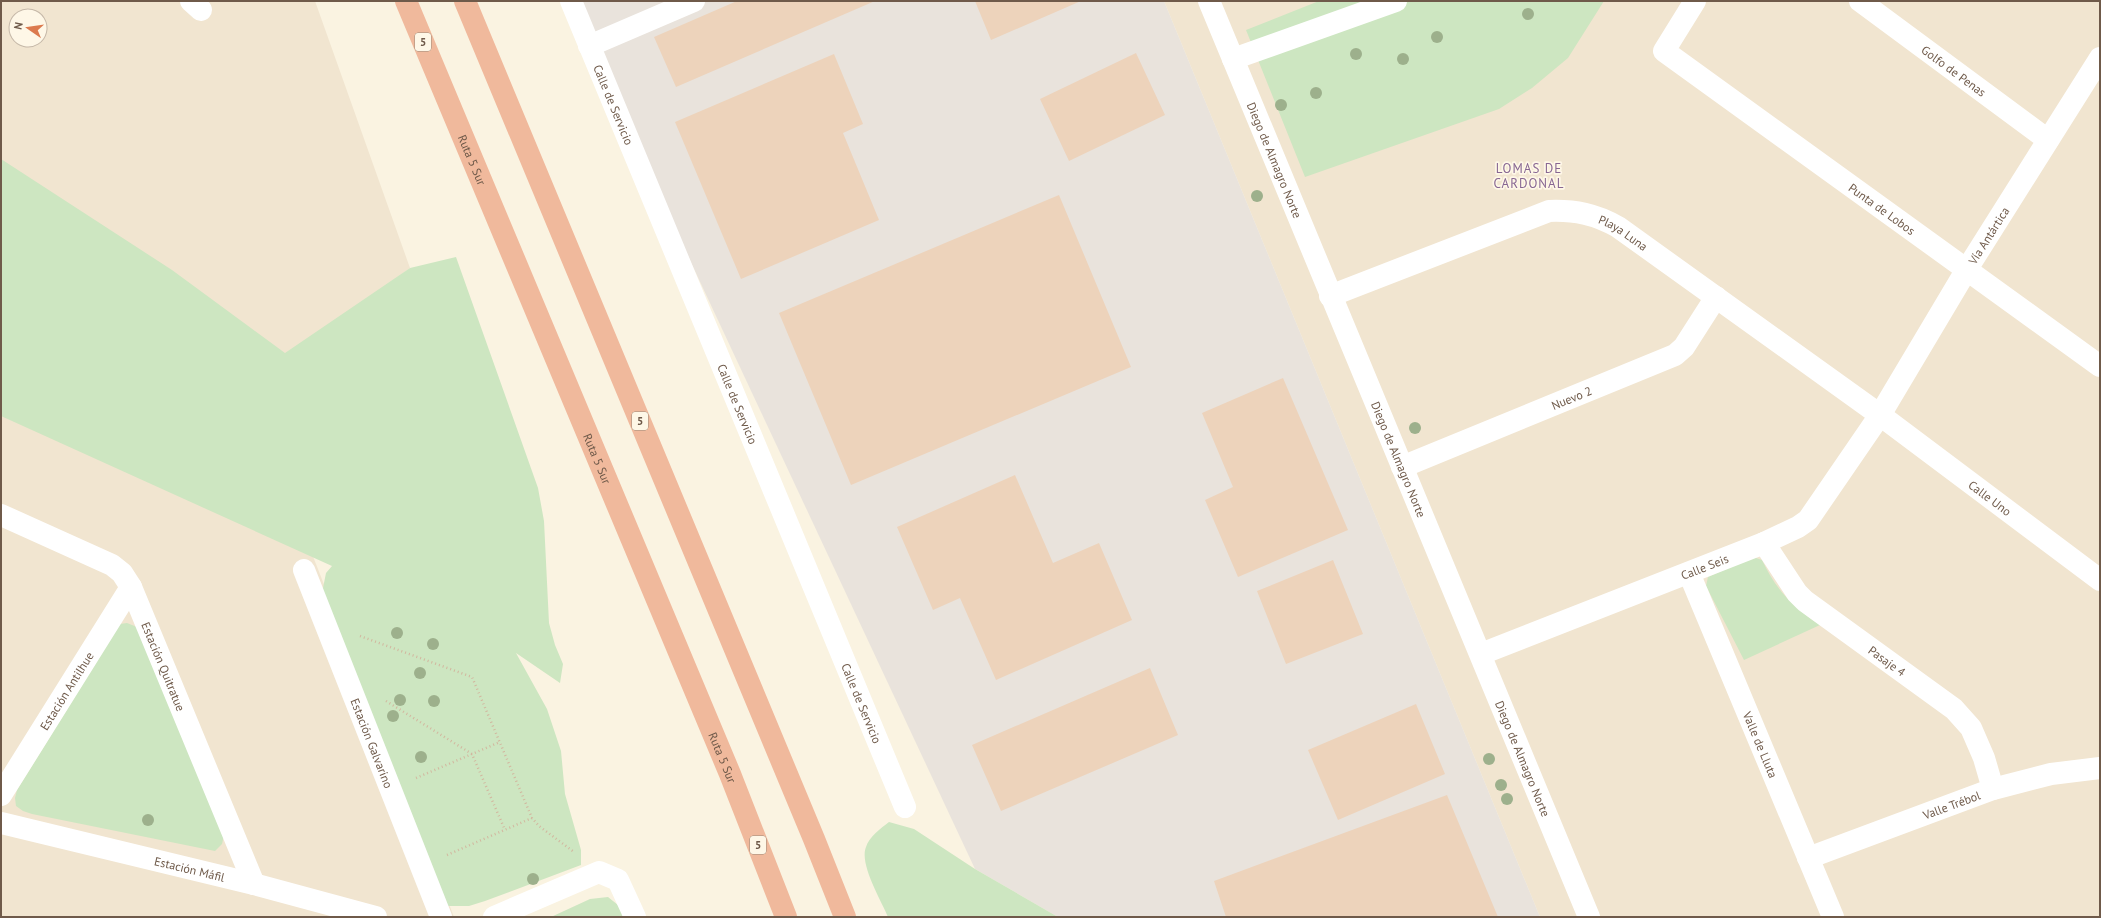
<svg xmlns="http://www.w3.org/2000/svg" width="2101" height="918" font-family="'PT Sans',sans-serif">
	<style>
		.residential { fill: #f1e5d0; fill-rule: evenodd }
		.industrial { fill: #e9e3dc }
		.green { fill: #cde6c1 }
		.building { fill: #edd3bb }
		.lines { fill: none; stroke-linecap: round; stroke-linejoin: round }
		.path { stroke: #d2b79f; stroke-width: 2.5; stroke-dasharray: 1 3; stroke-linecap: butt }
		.minor { stroke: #fff; stroke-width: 22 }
		.highway { stroke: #f0b99c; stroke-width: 22 }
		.tree { fill: #9db08c }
		.labels { text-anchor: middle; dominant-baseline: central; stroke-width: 3.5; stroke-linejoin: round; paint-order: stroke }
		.shield { fill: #fef7e7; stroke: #9a8979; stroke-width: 1 }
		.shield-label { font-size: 11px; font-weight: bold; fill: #6f5a4a }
		.street-label { font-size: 12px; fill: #6f5a4a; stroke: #fef7e7 }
		.neighbourhood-label { font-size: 13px; letter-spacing: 1px; fill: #876692; stroke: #fef7e7 }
	</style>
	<rect width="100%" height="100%" fill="#faf3e1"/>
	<path class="residential" d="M1,1H315L410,268L285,360L1,173ZM16,16H40V40H16Z
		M1164,1H2100V917H1540Z
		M1,390L298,518L454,917H1Z"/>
	<path class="industrial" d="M582,1H1164L1540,917H1058L975,869L665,207Z"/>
	<path class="green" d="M1319,1H1604L1568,58L1532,88L1499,109L1305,177L1246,30Z
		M1,159L172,270L285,353L410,268L456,257L538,488L544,521L549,623L555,645L563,664L560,683L516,653L547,709L561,751L565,794L581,850V865L485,901L469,906H446L321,598L326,573L332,566L1,416Z
		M1753,557L1762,560C1776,590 1793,607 1820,625L1744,660L1706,586L1708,577Z
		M127,623L137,627L224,835L222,844L215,851L32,814L23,811L16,806L15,798L17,790L120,624Z
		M889,822L914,829L975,869L1058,917H888C881,900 859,864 866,847C869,837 881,828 889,822Z
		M608,897L623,909L626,917H551L590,899Z"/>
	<path class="building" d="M737,1H875L676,87L654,37Z
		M975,1H1081L991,40Z
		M1136,53L1165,115L1069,161L1040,99Z
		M834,54L863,124L843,133L879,220L741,279L675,122Z
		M1059,195L1131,367L851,485L779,313Z
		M1283,378L1348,530L1238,577L1205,500L1233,487L1202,413Z
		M1015,475L1053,563L1099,543L1132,620L996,680L960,598L933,610L897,527Z
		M1333,560L1363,634L1286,664L1257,591Z
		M1150,668L1178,735L1001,811L972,745Z
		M1416,704L1445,774L1338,820L1308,750Z
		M1447,795L1498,917H1226L1214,881Z"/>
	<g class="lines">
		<path class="path" d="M360,636L472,677L532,818L539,826L574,852
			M386,701L472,754L505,830
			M416,778L500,742
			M447,855L532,818"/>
		<g class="minor">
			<path d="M191,1L201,10"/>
			<path id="s1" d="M571,1L905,807"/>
			<path id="s2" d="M1209,1L1589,917"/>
			<path id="s3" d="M1695,1L1664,51L2100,366"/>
			<path id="s4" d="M1860,1L2048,140"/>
			<path d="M589,46L694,1"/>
			<path d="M1233,59L1396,1"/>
			<path id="s5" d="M1330,296L1549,211C1575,210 1595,214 1618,227L1880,415L2100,580"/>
			<path id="s6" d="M1402,467L1675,355L1684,347L1716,297"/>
			<path id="s7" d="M1,515L112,565L122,573L131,587L254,884"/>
			<path id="s8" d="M1764,543L1797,593L1805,601L1954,709L1971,728L1984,758L1993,789"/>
			<path id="s9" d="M304,570L441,917"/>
			<path id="s10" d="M1689,573L1833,917"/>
			<path id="s11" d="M1481,654L1764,543L1798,527L1808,520L1880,415L1967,269L2100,58"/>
			<path id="s12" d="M1,795L131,587"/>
			<path id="s13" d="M1,823L254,884L376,917"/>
			<path id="s14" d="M1808,858L1993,789L2051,774L2100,768"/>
			<path d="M494,917L599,872L618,880L635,917"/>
		</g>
		<g class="highway">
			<path id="s15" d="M406,1L730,774L786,917"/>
			<path d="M465,1L814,839L845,917"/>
		</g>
	</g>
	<g class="tree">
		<circle cx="1528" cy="14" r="6"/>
		<circle cx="1437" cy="37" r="6"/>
		<circle cx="1356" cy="54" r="6"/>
		<circle cx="1403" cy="59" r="6"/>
		<circle cx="1316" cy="93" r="6"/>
		<circle cx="1281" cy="105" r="6"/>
		<circle cx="1257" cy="196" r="6"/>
		<circle cx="1415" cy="428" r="6"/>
		<circle cx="397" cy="633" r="6"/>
		<circle cx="433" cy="644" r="6"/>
		<circle cx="420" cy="673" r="6"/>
		<circle cx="400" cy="700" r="6"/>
		<circle cx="434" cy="701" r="6"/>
		<circle cx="393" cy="716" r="6"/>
		<circle cx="421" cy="757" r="6"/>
		<circle cx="1489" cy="759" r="6"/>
		<circle cx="1501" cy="785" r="6"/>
		<circle cx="1507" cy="799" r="6"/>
		<circle cx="148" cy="820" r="6"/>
		<circle cx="533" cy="879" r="6"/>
	</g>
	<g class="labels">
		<g class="shield">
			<rect x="415" y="33" width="16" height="18" rx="3"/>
			<rect x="632" y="412" width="16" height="18" rx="3"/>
			<rect x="750" y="836" width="16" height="18" rx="3"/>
		</g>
		<g class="shield-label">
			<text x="423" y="42">5</text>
			<text x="640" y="421">5</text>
			<text x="758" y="845">5</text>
		</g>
		<g class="street-label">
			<text stroke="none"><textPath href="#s4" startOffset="117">Golfo de Penas</textPath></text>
			<text stroke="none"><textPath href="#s1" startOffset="112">Calle de Servicio</textPath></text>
			<text stroke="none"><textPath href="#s15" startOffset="172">Ruta 5 Sur</textPath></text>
			<text stroke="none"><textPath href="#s2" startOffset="172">Diego de Almagro Norte</textPath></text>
			<text stroke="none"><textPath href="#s3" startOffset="328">Punta de Lobos</textPath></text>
			<text stroke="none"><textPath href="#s5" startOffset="314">Playa Luna</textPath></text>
			<text stroke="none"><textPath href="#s11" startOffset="691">Vía Antártica</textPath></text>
			<text stroke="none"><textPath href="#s6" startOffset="183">Nuevo 2</textPath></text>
			<text stroke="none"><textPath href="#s1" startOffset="436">Calle de Servicio</textPath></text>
			<text stroke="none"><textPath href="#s15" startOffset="496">Ruta 5 Sur</textPath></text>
			<text stroke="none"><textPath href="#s2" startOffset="496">Diego de Almagro Norte</textPath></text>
			<text stroke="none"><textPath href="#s5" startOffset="767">Calle Uno</textPath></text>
			<text stroke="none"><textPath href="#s11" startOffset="240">Calle Seis</textPath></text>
			<text stroke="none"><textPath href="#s8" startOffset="173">Pasaje 4</textPath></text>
			<text stroke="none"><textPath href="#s7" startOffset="237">Estación Quitratue</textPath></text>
			<text stroke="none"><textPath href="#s12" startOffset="123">Estación Antilhue</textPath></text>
			<text stroke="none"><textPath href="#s1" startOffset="760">Calle de Servicio</textPath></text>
			<text stroke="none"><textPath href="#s9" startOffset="186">Estación Galvarino</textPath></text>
			<text stroke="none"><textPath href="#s10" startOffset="186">Valle de Lluta</textPath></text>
			<text stroke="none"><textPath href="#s15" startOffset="820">Ruta 5 Sur</textPath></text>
			<text stroke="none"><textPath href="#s2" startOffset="820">Diego de Almagro Norte</textPath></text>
			<text stroke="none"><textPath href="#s14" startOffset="153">Valle Trébol</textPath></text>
			<text stroke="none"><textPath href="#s13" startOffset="194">Estación Máfil</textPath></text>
		</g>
		<g class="neighbourhood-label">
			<text x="1529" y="168">LOMAS DE<tspan x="1529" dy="15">CARDONAL</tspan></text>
		</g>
	</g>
	<rect width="2101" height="918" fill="none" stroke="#6f5a4a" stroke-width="4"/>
	<g transform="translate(28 28) rotate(283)"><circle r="19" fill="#fef7e7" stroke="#c5b8a8"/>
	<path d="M0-3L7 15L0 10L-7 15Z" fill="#dc7a4e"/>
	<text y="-6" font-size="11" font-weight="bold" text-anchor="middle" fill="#6f5a4a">N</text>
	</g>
</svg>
